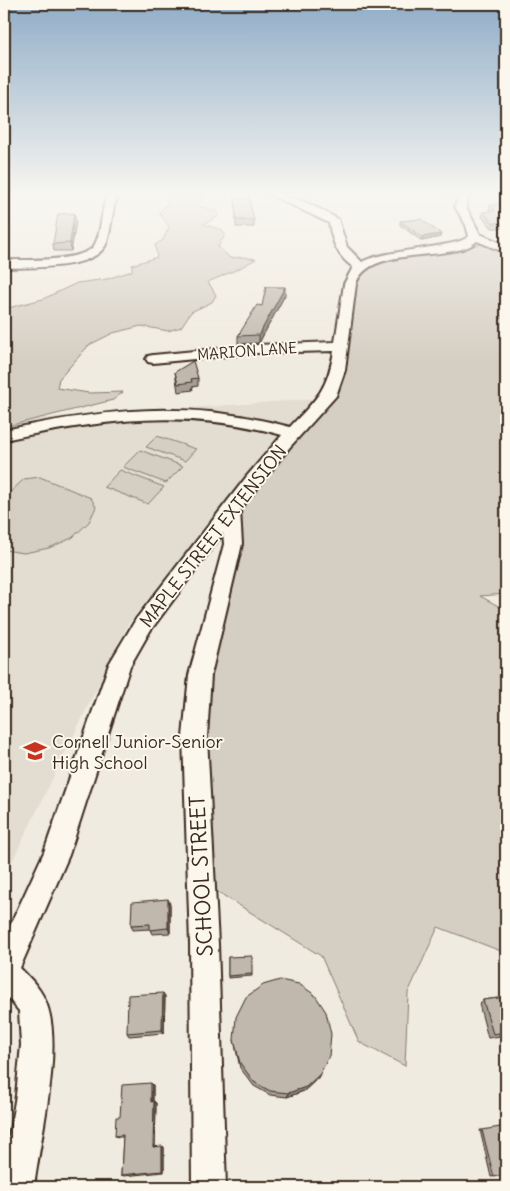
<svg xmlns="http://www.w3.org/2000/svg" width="510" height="1191" font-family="Delius,sans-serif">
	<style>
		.built { fill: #e2dcd1 }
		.green { fill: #d5cec3; stroke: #887c70 }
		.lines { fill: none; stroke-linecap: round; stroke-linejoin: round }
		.minor-casing { stroke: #3b2a1e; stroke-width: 4 }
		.minor { fill: #fbf7ec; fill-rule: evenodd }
		.wall { fill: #a59e95; stroke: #3b2a1e }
		.shaded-wall { fill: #868179; stroke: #3b2a1e }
		.building { fill: #c0b8ad; stroke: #3b2a1e }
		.labels { text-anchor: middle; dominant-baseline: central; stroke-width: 4; stroke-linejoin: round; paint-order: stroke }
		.far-street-label { font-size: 15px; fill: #3b2a1e; stroke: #fbf7ec }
		.street-label { font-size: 18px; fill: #3b2a1e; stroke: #fbf7ec }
		.poi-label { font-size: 18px; fill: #3b2a1e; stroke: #fbf7ec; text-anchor: start }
		.near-street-label { font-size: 21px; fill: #3b2a1e; stroke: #fbf7ec }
	</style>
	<rect width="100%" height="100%" fill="#f0ebe0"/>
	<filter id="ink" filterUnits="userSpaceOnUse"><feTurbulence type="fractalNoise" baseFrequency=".02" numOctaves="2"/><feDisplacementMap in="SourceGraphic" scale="10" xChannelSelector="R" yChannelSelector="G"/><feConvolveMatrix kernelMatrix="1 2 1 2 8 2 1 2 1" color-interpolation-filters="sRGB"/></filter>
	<g filter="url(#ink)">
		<path class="built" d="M315,399L272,443L128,624L4,878V421Z"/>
		<path class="green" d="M164,194H208L203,197L197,206L217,211L218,217L203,224L222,230L225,235L218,247L230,258L243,257L256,259L238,269L208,282L216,295L212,302L191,312L181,327L168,331L141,326L113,333L89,345L59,379L57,388L89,393L123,392L113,400L4,427V309L43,299L77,283L107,279L132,271V265L157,257L155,245L163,240L169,227L159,212L168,203Z
			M484,244L506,253V594L480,596L502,608L506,617V953L438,927L408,993L405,1066L359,1042L321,956L200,881L196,776L231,509L328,396L345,316H352C354,304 353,285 361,275C373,258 461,248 484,244Z
			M157,436L196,449L185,461L146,447Z
			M140,450L183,466L166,483L123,467Z
			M120,470L164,487L148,504L104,487Z
			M40,477L91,498L96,507L89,522L72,538L49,548L24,553L4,550V498L24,479Z"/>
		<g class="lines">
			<defs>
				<path id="minor" d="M108,194H119C111,207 112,228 107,242C97,271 29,267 4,268V260C23,260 83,262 94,246C103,231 100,210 108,194Z
					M269,194C294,194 316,207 338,219L347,247L362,262C385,249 459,248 469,236L466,225L455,207L459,194H469L466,207L480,234L506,245V253L477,241C454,264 370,243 356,284L345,370L336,396L289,448L240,510L242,544L211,675L207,737L218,944L226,1187H192L190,944L183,737L189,675L224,544L223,533L150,631L130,666L69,855L20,968C32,980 43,991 48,1008C62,1053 40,1139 34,1187H4V1165L16,1095L21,1045L19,1011L4,993V939L44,852L109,664L136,619L247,476L282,435C185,408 101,420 4,440V430C107,409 187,399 290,427C317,398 327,391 334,351L257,353L153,363L148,362L146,359L148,356L153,355L257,345L335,342L344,284L353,267C337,256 332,241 329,223Z"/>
			</defs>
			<use href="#minor" class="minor-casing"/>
			<use href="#minor" class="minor"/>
		</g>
		<path class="wall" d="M235,194L254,220V227H236Z
			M439,194H454L453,199Z
			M506,204V228H492L482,217L483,212H490L489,210L490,205Z
			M76,221L71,251H54L53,244Z
			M400,221L441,234L440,237L422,241L400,225Z
			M285,295L259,343L238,344V336L262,306Z
			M175,372L198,378V386L192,387L193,390L178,392Z
			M170,904V933L152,934L150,929L133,930L131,925Z
			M228,957L252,974V976L228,978Z
			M165,996L164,1033L129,1036L127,1033Z
			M506,997V1035L488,1038L479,1004L483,1000Z
			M234,1040L318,1078L304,1091L287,1097L270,1095L254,1086L240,1068Z
			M151,1083L153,1085V1101L156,1103L155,1147H164V1172L124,1176L121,1175L123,1137H118L115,1136Z
			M480,1130H482L506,1175L491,1177Z"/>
		<path class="shaded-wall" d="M74,213L76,221L71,251L70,243Z
			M441,234L440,237L422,241V237Z
			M285,287V295L259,343V335Z
			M168,899L170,904V933L168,928Z
			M163,993L165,996L164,1033L162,1030Z
			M320,1074L318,1078L304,1091L287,1097L288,1093Z
			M151,1083L153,1085V1104L151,1102Z
			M154,1101L156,1103L155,1148L153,1147Z
			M162,1146L164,1147V1172L162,1171Z"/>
		<path class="building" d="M235,194H248L254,220H236Z
			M506,204V223H493L483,212L495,211L490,205Z
			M74,213L70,243L53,244L58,214Z
			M421,219L441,234L422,237L400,221Z
			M266,287H285L259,335L238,336L257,305L262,306Z
			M193,361L198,378L191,379L192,382L178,384L175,372Z
			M168,899V928L150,930V924L131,925L132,902Z
			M252,956V974L228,976V957Z
			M280,980L299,984L315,995L326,1012L331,1034L329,1056L320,1074L306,1087L288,1093L270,1091L254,1082L240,1063L234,1040L236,1017L246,997L263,985Z
			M163,993L162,1030L127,1033L128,995Z
			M506,997V1032L493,1034L483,1000Z
			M151,1083V1102L154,1101L153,1147L162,1146V1171L121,1175L123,1135L115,1136L116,1117H120L122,1085Z
			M506,1126V1175L494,1177L482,1130Z"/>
	</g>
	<linearGradient id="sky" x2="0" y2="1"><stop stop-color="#90adc8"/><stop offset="0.54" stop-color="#f8f6f1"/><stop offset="1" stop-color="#f8f6f1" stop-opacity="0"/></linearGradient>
	<rect width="510" height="361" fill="url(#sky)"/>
	<defs>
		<symbol id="school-bare" viewBox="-9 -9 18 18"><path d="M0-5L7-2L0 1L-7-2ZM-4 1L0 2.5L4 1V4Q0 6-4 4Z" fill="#c8321e" stroke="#fbf7ec" stroke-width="2.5" paint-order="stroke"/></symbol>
	</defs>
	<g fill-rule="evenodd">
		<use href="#school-bare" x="19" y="735" width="32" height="32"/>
	</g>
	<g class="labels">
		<g class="far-street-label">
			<text transform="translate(247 351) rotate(-4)">MARION LANE</text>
		</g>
		<g class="street-label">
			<text transform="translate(213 536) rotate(-52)">MAPLE STREET EXTENSION</text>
		</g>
		<g class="poi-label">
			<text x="52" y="741">Cornell Junior-Senior<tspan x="52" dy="21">High School</tspan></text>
		</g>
		<g class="near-street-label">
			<text transform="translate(201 876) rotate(-93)">SCHOOL STREET</text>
		</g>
	</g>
	<rect width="510" height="1191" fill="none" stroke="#fbf7ec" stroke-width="20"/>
	<rect x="10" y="10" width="490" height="1171" fill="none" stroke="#3b2a1e" stroke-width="2" filter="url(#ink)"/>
</svg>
